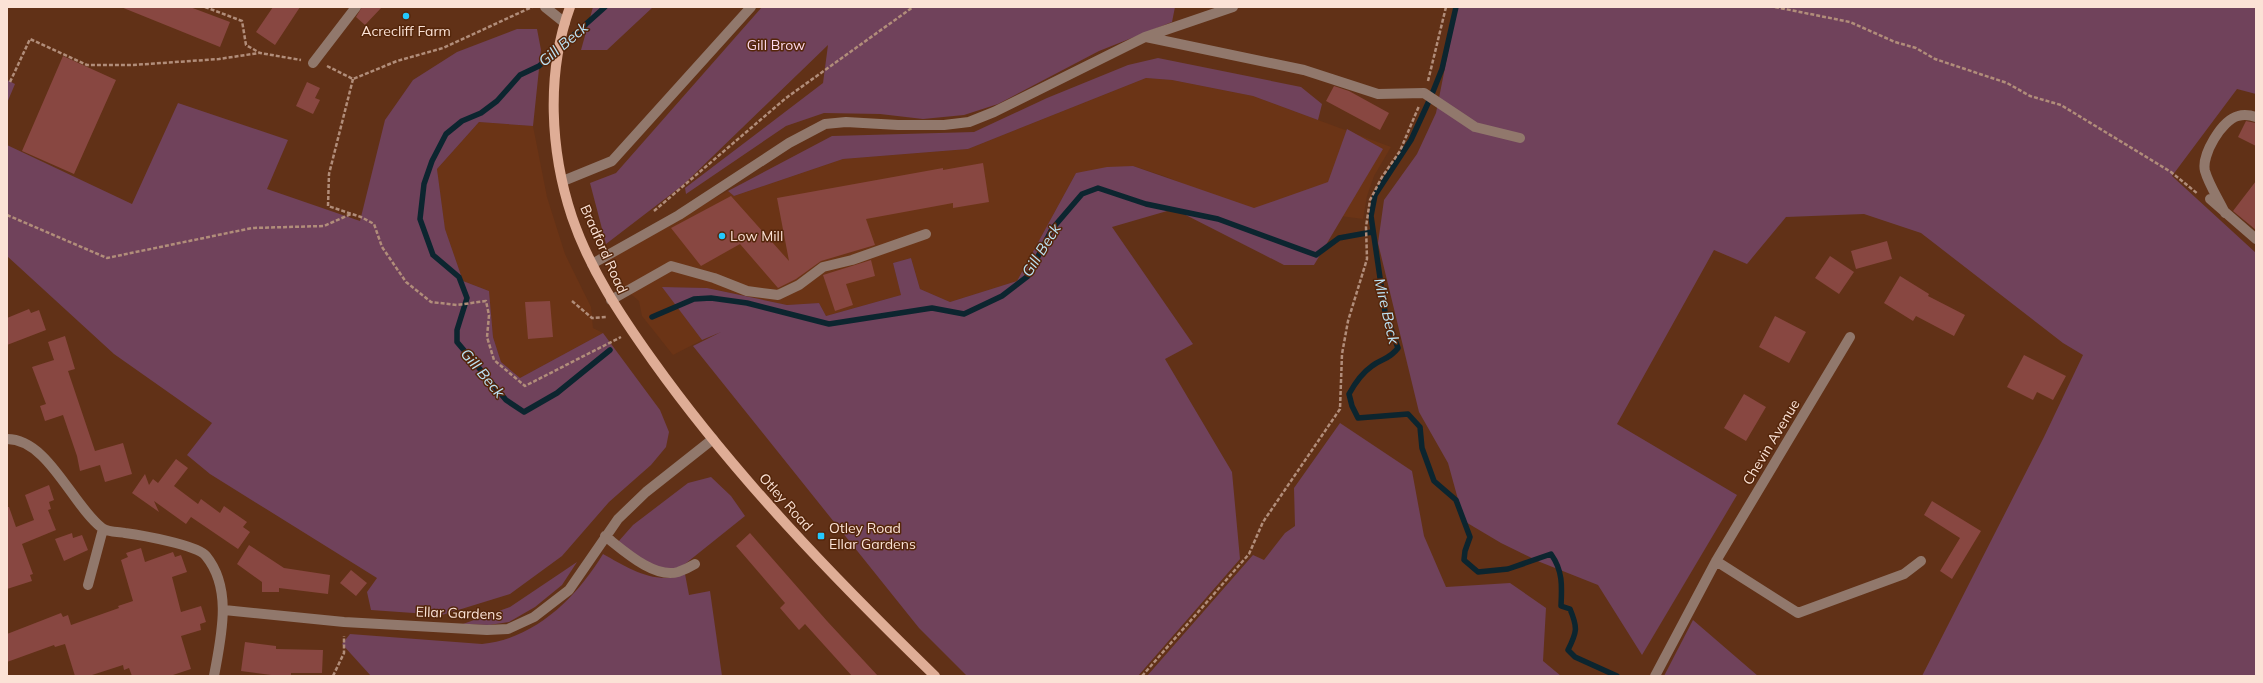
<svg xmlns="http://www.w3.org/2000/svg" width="2263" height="683" font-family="Mulish,sans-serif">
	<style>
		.built { fill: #6b3416 }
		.green { fill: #70425b }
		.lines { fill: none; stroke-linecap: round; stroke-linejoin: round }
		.stream { stroke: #0c252f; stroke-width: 5.5 }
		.building { fill: #884741 }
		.path { stroke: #b18d7a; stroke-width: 2.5; stroke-dasharray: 4 2; stroke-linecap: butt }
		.minor { stroke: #91786c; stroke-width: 10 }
		.major { stroke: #dfad96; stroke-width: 10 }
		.poi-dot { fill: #23c9fe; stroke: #55260b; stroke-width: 1.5 }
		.labels { text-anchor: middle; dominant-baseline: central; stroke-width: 3; stroke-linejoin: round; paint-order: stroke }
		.poi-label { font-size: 14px; fill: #fbe2d6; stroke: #55260b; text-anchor: start }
		.park-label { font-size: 14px; fill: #fed8eb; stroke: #55260b }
		.street-label { font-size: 14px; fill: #fbe2d6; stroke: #55260b }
		.water-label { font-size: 15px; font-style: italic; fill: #bce3f5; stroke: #55260b }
	</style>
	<rect width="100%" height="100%" fill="#613117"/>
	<path class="built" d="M1146,78L1172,80L1253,96L1391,147L1374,176L1367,196L1363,219L1325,214L1282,225L1164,176L1133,166L1076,173L1017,281L950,302L920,289L911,258L893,263L901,295L826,316L819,303L787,305L707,288L663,287L702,340L673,355L642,316L639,301L611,277L605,264L641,236L728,191L734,196L843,159L968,149Z
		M479,122L533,126L547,197L565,254L591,307L593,328L603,333L520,378L501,362L493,337L489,291L463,281L445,229L437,169Z"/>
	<path class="green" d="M593,7H653L607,50H581Z
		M762,7H1175L1172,22L1099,51L998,104L964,115L923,119L880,114L824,113L786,126L686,194L685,188L823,83L828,45L683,185L606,244L590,183L616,173Z
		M1457,7H2256V94L2237,89L2172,176L2256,253V676H1922L2044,437L2083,355L2063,343L1921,233L1864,214L1786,217L1747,264L1714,250L1617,424L1737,495L1642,655L1598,585L1540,562L1501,543L1464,521L1448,463L1419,412L1378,243L1384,200L1417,154L1436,113Z
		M517,29H537L541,50L533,126L479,122L437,169L445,229L463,281L489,291L493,337L501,362L520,378L603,333L660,410L669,432L666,447L651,465L609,502L562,556L510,594L442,615L371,610L367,592L377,578L210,474L187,455L212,423L114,354L7,256V145L132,204L178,103L288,140L267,189L360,221L385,120L413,80L457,52Z
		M1158,58L1301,87L1322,104L1318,120L1253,96L1172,80L1146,78L968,149L843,159L734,196L728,191L832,136L974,132L1047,98L1128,65Z
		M7,80L15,84L7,103Z
		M1347,129L1383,149L1314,265H1284L1174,209L1112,227L1193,344L1165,359L1232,472L1240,559L1138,676H967L919,628L693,346L721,332L702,340L662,287L707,288L787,305L819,303L826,316L901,295L893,263L911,258L920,289L950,302L1017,281L1076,173L1107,167L1133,166L1254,208L1328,182Z
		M1340,423L1412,471L1424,536L1446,587L1510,583L1546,608L1543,661L1561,676H1147L1253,555L1264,560L1285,533L1295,526L1294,488Z
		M711,477L731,496L745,516L680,568C655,575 636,556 618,542L633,525L688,483Z
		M603,554C628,568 656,586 685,574L689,595L710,591L722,676H371L342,644L350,634L482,644C535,639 577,597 603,554Z
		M577,562L562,585L535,607L509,622L489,625L463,624L510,607Z
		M1693,620L1758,676H1664Z"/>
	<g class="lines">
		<path class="stream" d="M605,7L539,66L520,75L497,101L481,113L462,121L446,134L432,161L424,184L420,219L433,255L459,277L467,298L457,330V342L506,400L524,412L557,393L610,350
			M1432,94L1442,69L1456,7
			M1429,101L1411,140L1375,195L1371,216L1385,312L1398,348C1389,360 1382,358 1372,366C1362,373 1355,383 1349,394L1352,406L1358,418L1408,414L1420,427L1422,448L1434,481L1456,500L1470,537L1465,551L1464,560L1478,572L1508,569L1551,554C1563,571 1562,586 1561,606L1570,609C1578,628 1577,632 1568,650L1575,657L1617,676
			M652,317L694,299L711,298L747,303L829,324L932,308L964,314L1002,296L1028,276L1052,229L1082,194L1098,188L1146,204L1218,219L1316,255L1339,238L1372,232"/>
	</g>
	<path class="building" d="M121,7H190L230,22L220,47Z
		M273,7H300L275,45L256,32Z
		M362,7H382L365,25L356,17Z
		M63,56L116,80L74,174L22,151Z
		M307,82L320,88L315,98L320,100L313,114L296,106Z
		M1334,86L1349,91L1389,113L1380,130L1326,101Z
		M2246,121L2256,123V146L2238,137Z
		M983,163L989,202L953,208V203L866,219L875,245L821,261L796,279L778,288L740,244L701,266L671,228L731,196L789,261L777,198L943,168V170Z
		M2256,181V230L2233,211Z
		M1887,241L1892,259L1856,269L1851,251Z
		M1830,256L1854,272L1839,294L1815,278Z
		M871,260L875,276L846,284L853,305L835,311L823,275Z
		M1900,276L1929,294L1928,296L1965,315L1954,336L1916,316L1913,321L1884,303Z
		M550,301L553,337L528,339L525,302Z
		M29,309L31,313L39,310L46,330L7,345V318Z
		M1775,316L1806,332L1789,363L1759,347Z
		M65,336L75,369L68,371L95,451L123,443L132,474L105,482L100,465L80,471L77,456L63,415L45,421L40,406L46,404L32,367L54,360L48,342Z
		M2024,355L2066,376L2053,400L2037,392L2033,400L2007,387Z
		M1744,394L1766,407L1746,441L1724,428Z
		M176,459L188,468L174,486L198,504L201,499L220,513L224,506L247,522L243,527L250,532L238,549L191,517L186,524L154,501L159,512L132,493L145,474L149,485L153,479L158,483Z
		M49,485L54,500L49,502L51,509L48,510L56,530L22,544L33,574L30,575L32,581L7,589V507H9L16,527L34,520L25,495Z
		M1932,501L1981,531L1952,579L1940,571L1960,538L1924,515Z
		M72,533L73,538L82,535L88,550L64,561L55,539Z
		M750,533L827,621L878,676H852L805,624L799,630L780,608L785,603L736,546Z
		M249,545L284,568L330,575L328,594L279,588V592H262V582L237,564Z
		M141,548L145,562L173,552L175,557L181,555L187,572L172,577L181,612L201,606L206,622L200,624L201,630L181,636L191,669L170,676H132L129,668L124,670L123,665L89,676H75L65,644L55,647L54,645L7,662V634L61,613L63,617L68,615L71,625L119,608L118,606L133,601L121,560L128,557L126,553Z
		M351,570L367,583L356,596L340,583Z
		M245,642L276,646V649L323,650L322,673H291V676H279L241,671Z"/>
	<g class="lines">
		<path class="path" d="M205,7L242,21L246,45L260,53L301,60
			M1775,7L1850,22L1895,42L1916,48L1935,59L2007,83L2030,96L2061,105L2171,172L2198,194
			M327,66L353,79L397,61L443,48L532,7
			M353,79L329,174L328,206L361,217L374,224L382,247L406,282L431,302L457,305L486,301L489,315L487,337L494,360L525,386L621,337
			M1428,81L1446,7
			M10,82L30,39L87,65H133L219,59L259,53
			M654,211L786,98L913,7
			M7,215L107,258L252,228L324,226L351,214
			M572,301L592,318L607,317
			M333,676L344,653V636
			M1142,676L1249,554L1263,522L1340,409L1342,354L1348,321L1367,259L1366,227L1370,200L1382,177L1400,151L1419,106"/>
		<path class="minor" d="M545,7L565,23
			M1146,37L1304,70L1378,94L1424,93L1475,127L1520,138
			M313,63L356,7
			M563,181L612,161L751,7
			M2210,199L2256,239
			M2225,213C2219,200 2209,185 2205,171C2201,155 2222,120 2238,116C2245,114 2250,115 2256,117
			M592,264L679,215L789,143L825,124L846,122L898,125H944L969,122L994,112L1145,37L1233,7
			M611,300L671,266L714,278L747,291L778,295L799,285L823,267L852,260L926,234
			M7,439C48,439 72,505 102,528C107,532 119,532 125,533C140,535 198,545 206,556C233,589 221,637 214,676
			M605,536C623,550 654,579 678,572C684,570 690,567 695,564
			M1716,561L1798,613L1904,574L1921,561
			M88,585L103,529
			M224,610L344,622L487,630L508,629L534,617L569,590L618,519L646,492L713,439
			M1655,676L1716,561L1850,337"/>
		<path class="major" d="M570,7C546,73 550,151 572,217C590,270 621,316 653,361C735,476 834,578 935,676"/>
	</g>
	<g class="poi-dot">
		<circle cx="406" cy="16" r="4"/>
		<circle cx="722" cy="236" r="4"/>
		<rect x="817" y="532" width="8" height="8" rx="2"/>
	</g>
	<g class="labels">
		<g class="poi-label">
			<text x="406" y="31" text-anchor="middle">Acrecliff Farm</text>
			<text x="730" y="236">Low Mill</text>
			<text x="829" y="528">Otley Road<tspan x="829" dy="16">Ellar Gardens</tspan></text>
		</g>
		<g class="park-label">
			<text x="776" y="45">Gill Brow</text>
		</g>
		<g class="street-label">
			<text transform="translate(604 249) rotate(66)">Bradford Road</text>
			<text transform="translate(1771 442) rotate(-59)">Chevin Avenue</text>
			<text transform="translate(786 502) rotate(48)">Otley Road</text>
			<text transform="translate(459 613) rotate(2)">Ellar Gardens</text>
		</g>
		<g class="water-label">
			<text transform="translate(563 44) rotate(-40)">Gill Beck</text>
			<text transform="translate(1041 250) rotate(-58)">Gill Beck</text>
			<text transform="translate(1387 311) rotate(77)">Mire Beck</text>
			<text transform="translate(483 373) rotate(50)">Gill Beck</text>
		</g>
	</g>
	<rect width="2263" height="683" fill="none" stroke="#fbe2d6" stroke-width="16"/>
</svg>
